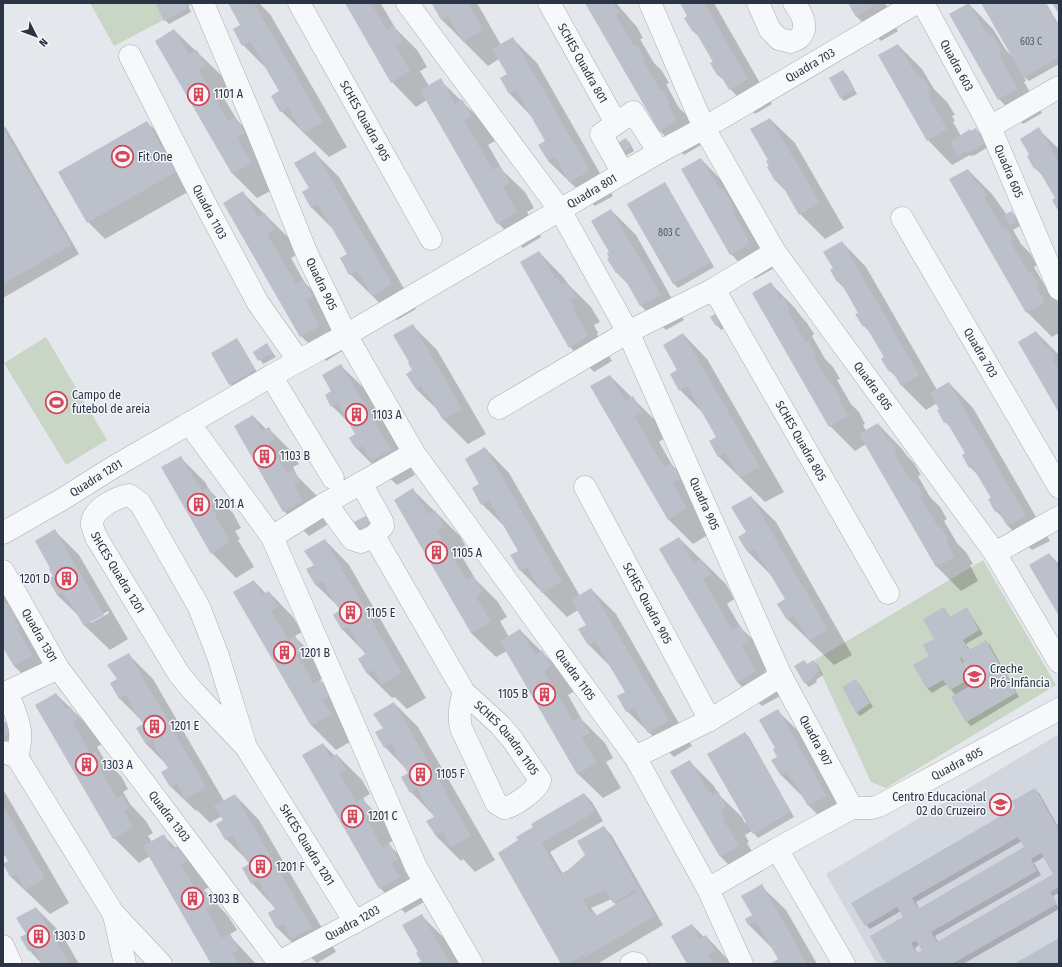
<svg xmlns="http://www.w3.org/2000/svg" width="1062" height="967" font-family="'Fira Sans Condensed',sans-serif">
	<style>
		.built { fill: #d2d6de }
		.green { fill: #c9d6c5 }
		.shadow { fill: #0003; fill-rule: evenodd }
		.building { fill: #bbc0ca; fill-rule: evenodd }
		.lines { fill: none; stroke-linecap: round; stroke-linejoin: round }
		.minor-casing { stroke: #a9aeb7; stroke-width: 23 }
		.minor { stroke: #f7f8fa; stroke-width: 22 }
		.labels { text-anchor: middle; dominant-baseline: central; stroke-width: 3; stroke-linejoin: round; paint-order: stroke }
		.number-label { font-size: 10px; fill: #4f5766 }
		.street-label { font-size: 12px; fill: #2b3445; stroke: #f4f6f9 }
		.poi-label { font-size: 12px; fill: #2b3445; stroke: #f4f6f9; text-anchor: start }
	</style>
	<rect width="100%" height="100%" fill="#e4e7ec"/>
	<path class="built" d="M1059,734V964H877L826,874Z"/>
	<path class="green" d="M90,3H196L114,46Z
		M46,337L107,440L66,465L4,363Z
		M983,560L1056,685L886,788L871,782L815,660Z"/>
	<path class="shadow" d="M156,3H187L191,12L169,24L165,20Z
		M229,3H259L270,14L347,147L329,157L281,111L273,96L280,92L266,68L243,45L242,25Z
		M346,3H384L381,4L396,29L418,51L427,67L420,71L429,86L440,80L486,125L495,141L488,145L503,171L525,192L534,208L527,212L541,237L523,248L498,223L427,100L416,107L392,82Z
		M435,3H477L501,45L512,38L537,63L613,196L595,206L548,161L546,141L532,117L510,94L501,78L508,74L499,59L488,66L442,20L433,4Z
		M586,3H616L637,27L643,38L640,39L654,63L662,71L669,83L666,84L679,108L688,116L701,145L684,155L659,130Z
		M681,3H714L772,104L755,114L730,89L727,83L718,75L714,62L701,39L692,30L689,17Z
		M849,3H885L891,14L889,15L898,31L881,41L856,16Z
		M982,3H1046L1059,25V64L1029,81L1023,76L1026,81L1024,82L1042,113L1023,124L999,99L969,4L993,29L1006,50L1013,57Z
		M174,30L222,76L230,91L222,95L237,120L259,143L276,188L257,198L232,173Z
		M898,45L922,69L934,89L947,102L955,115L952,116L955,121L953,122L961,136L976,129L980,133L988,147L975,155L971,156L970,155L952,165L928,140Z
		M843,71L847,75L857,94L844,101L840,97Z
		M770,119L795,143L844,228L825,239L800,214L787,192L776,181L768,167L770,166L769,160Z
		M147,122L164,139L193,189L105,239L88,222Z
		M3,125L6,128L79,254L3,298Z
		M1038,129L1059,149V210L1056,199L1044,177L1035,168Z
		M626,139L630,143L634,151L622,158Z
		M314,152L339,177L416,309L397,320L350,274L349,254L335,231L312,208L303,192L310,188Z
		M701,159L725,184L774,268L755,279L731,254Z
		M968,170L992,194L1007,215L1012,212L1016,217L1020,226L1013,230L1021,244L1030,253L1037,265L1034,267L1048,291L1055,298L1059,304V333L1052,337L1027,312L950,180Z
		M664,184L668,188L714,267L678,288L674,284L628,205Z
		M243,193L290,239L298,254L291,258L305,283L328,305L344,350L326,361L301,336L225,203Z
		M611,210L636,235L684,320L666,330L641,306L629,285L616,272L610,252Z
		M842,242L866,267L937,390L949,383L973,408L1050,541L1032,550L1008,526L1004,519L996,511L990,500L992,499L979,476L970,467L966,454L953,430L945,422L937,403L926,410L901,385L898,379L890,371L885,358L872,335L864,326L859,313L845,289L838,282L831,270L834,268Z
		M539,252L563,277L568,284L591,307L600,322L594,325L598,333L597,334L612,361L594,372L570,347Z
		M771,284L795,308L800,315L807,323L814,334L812,336L825,359L833,367L840,379L837,380L851,404L859,412L865,424L863,425L866,431L878,424L902,449L907,456L914,463L921,475L918,476L930,497L940,507L947,519L944,521L957,543L966,552L973,564L970,565L978,581L961,591L937,567L866,444L855,451L830,426Z
		M728,315L733,323L721,330L717,325Z
		M412,325L437,350L486,434L468,444L444,420L439,411L416,389L407,374L414,371Z
		M1036,332L1059,355V411Z
		M683,334L707,359L784,492L765,502L719,457L710,441L717,437L704,414L680,390L679,371Z
		M236,339L240,343L258,374L234,388L230,384Z
		M267,345L276,357L263,364L255,352Z
		M341,366L366,390L415,475L397,485L383,472L381,473L357,449V434L351,425L332,406V392Z
		M610,376L657,422L666,437L659,442L672,465L696,488L711,533L693,544L668,519Z
		M253,416L266,429L268,428L293,453L299,464L293,467L298,477L317,496L318,510L327,525L309,536L284,511Z
		M485,448L509,473L580,596L591,589L616,614L692,746L674,757L627,711L626,692L612,668L589,645L580,630L587,625L578,610L567,617L521,571L512,555L519,551L506,528L482,504L481,485Z
		M181,458L205,482L210,491L233,513L241,528L235,531L240,539L238,540L254,567L236,578L212,553Z
		M413,490L460,536L468,551L461,555L476,580L498,602L507,617L500,621L509,637L520,630L566,676L575,691L568,695L582,720L605,743L613,758L606,762L621,788L603,798L578,774L507,651L496,657L471,633Z
		M751,497L776,522L852,655L834,665L787,619L786,600L772,576L749,553L740,537L747,533Z
		M54,530L79,555L128,639L110,650L85,626L81,618L57,595L55,576ZM108,611L109,613L91,623L90,622Z
		M679,538L726,584L734,599L727,604L741,628L764,651L773,667L765,671L780,696L762,706L737,682Z
		M325,540L349,565L426,698L407,709L395,697L392,698L368,674L359,659L367,655L342,629L341,611L339,607L316,585L308,570L315,566Z
		M1049,554L1059,564V614Z
		M254,581L266,594L269,592L293,617L302,632L295,636L296,638L319,661L327,676L320,680L345,706L355,739L336,750L311,725Z
		M3,591L57,680L39,690L14,666L3,646Z
		M944,608L951,618L966,609L970,613L983,634L966,644L970,651L986,641L990,645L1019,697L971,726L967,722L952,697L955,695L947,684L932,693L928,689L914,666L931,656ZM965,662L977,682L975,683L963,663Z
		M128,654L153,679L224,801L235,795L259,820L336,952L317,963L304,951L302,952L277,928L269,913L276,909L252,883L250,865L247,860L226,839L225,820L222,816L210,823L197,810L196,811L171,787L162,772L170,768L145,743L144,724L143,722L119,698V679Z
		M804,661L808,665L814,661L818,665L823,675L816,680L817,682L809,687L805,683L795,666Z
		M856,681L860,685L873,707L860,716L856,712Z
		M56,694L95,732L102,744L97,747L105,761L121,776L128,789L123,792L130,804L146,821L153,833L148,836L152,842L164,836L176,848L178,847L203,872L211,886L204,890L228,916L237,930L230,934L232,938L256,964H212L150,856L139,863L114,838Z
		M394,703L418,727L495,860L475,872L463,859L461,861L436,836L428,821L435,817L434,816L411,792L410,773L385,747L384,728Z
		M778,711L802,735L851,820L833,830L809,806L804,798L781,775L776,748Z
		M3,725L18,734L5,742L3,740Z
		M745,733L749,737L794,817L758,838L752,831L745,835L749,842L747,843L763,871L745,881L721,857L690,762L714,786L719,795L742,817L745,823L747,822Z
		M323,744L335,756L337,755L362,780L370,794L363,798L365,802L387,824L396,839L389,843L392,848L413,869L424,902L405,913L380,888Z
		M3,789L69,903L50,914L11,877L4,864L9,861L3,851Z
		M1035,789L1039,793L1059,828V893L1053,896L1059,909L963,964H888L884,959L904,917L901,911L870,929L866,925L1017,808ZM1022,841L1025,848L919,909L916,902ZM1044,857L1055,875L938,942L935,936L1041,875L1034,863ZM919,945L923,951L918,954L915,948Z
		M584,794L592,802L603,821L550,852L563,874L569,871L586,855L604,827L612,836L663,925L597,964H563L520,841ZM612,899L616,905L597,916L591,908Z
		M761,886L786,910L817,964H772L779,960L773,949L749,925L754,915Z
		M36,908L61,933L79,964H42L29,950L27,935Z
		M421,915L446,940L460,964H417L422,961L419,953Z
		M692,925L704,937L706,936L732,964H688Z"/>
	<path class="building" d="M155,3H186L188,8L164,21Z
		M228,3H254L323,122L303,133L288,108L280,112L271,96L279,91L250,41L242,46L233,29L240,25Z
		M345,3H371L387,30L394,26L403,42L396,46L410,71L391,83Z
		M433,3H468L483,30L463,42L448,16L441,20L432,4Z
		M585,3H613L619,13L616,15L635,47L637,45L645,58L642,59L661,91L663,90L670,102L668,104L677,120L659,131Z
		M680,3H704L748,79L729,90L720,74L717,75L710,63L713,62L694,29L692,31L684,18L687,16Z
		M848,3H872L874,6L856,17Z
		M969,3L987,34L989,32L991,37L993,36L1002,50L999,52L1002,56L1000,57L1018,88L998,100L949,14Z
		M981,3H1045L1059,27V57L1024,78Z
		M1052,3H1059V14Z
		M174,29L189,54L197,50L206,66L199,70L228,121L235,117L245,133L237,138L252,163L232,174L155,41Z
		M513,37L590,171L569,182L555,157L548,161L538,145L545,141L516,90L509,94L500,78L507,74L492,49Z
		M898,44L916,74L918,73L920,78L922,76L931,90L928,91L931,96L929,97L947,129L927,141L878,55Z
		M843,70L854,90L840,98L829,78Z
		M441,78L455,104L462,99L472,116L464,120L493,170L500,166L510,183L503,187L517,212L497,224L420,90Z
		M770,118L820,203L799,215L782,185L781,184L780,185L777,180L775,181L767,167L769,166L766,161L768,160L750,129Z
		M147,121L176,172L87,223L58,172Z
		M1039,127L1059,162V212L1052,200L1055,198L1037,167L1034,169L1027,156L1029,154L1020,139Z
		M3,128L71,245L3,284Z
		M976,128L985,143L970,152L966,153L965,151L958,156L950,143L961,135L970,129L971,131Z
		M626,138L631,147L617,155L612,146Z
		M315,151L392,284L372,296L357,271L349,275L340,258L347,254L318,204L311,208L302,192L309,188L294,163Z
		M701,158L719,188L721,187L724,192L725,191L733,205L732,206L734,211L733,212L750,243L730,255L681,169Z
		M968,169L977,184L979,183L987,196L984,197L1003,229L1006,227L1013,240L1010,242L1029,273L1031,272L1039,285L1036,286L1045,302L1026,313L949,179Z
		M665,182L711,262L673,284L627,204Z
		M243,191L258,217L265,213L274,229L267,234L296,284L303,280L313,296L306,300L320,326L300,337L223,203Z
		M611,209L661,295L640,306L623,276L621,277L618,272L616,273L607,259L609,258L607,253L609,252L591,221Z
		M1012,211L1017,222L1009,225L1004,215Z
		M842,241L919,375L901,386L892,370L889,372L881,359L884,357L865,325L863,327L855,314L858,313L840,281L837,282L830,270L833,268L823,252Z
		M539,251L555,278H557L561,285L567,282L576,297L570,300L574,308L573,309L588,336L569,348L520,262Z
		M771,282L780,298L783,297L790,310L788,311L806,343L809,341L816,354L813,356L832,387L834,386L841,399L839,400L848,416L829,427L752,293Z
		M724,309L729,318L716,326L710,317Z
		M413,324L462,409L443,420L427,393L425,394L421,386L416,389L406,374L412,370L408,363L409,362L393,335Z
		M1036,331L1046,347L1048,345L1056,358L1053,359L1059,370V413L1018,342Z
		M683,333L760,467L740,478L725,453L718,457L709,441L716,437L687,386L679,391L670,374L677,370L663,345Z
		M237,338L255,370L229,385L211,353Z
		M267,343L273,353L258,361L253,352Z
		M341,364L391,450L371,461L362,446L356,449L349,438L355,434L338,403L331,407L325,395L331,391L322,375Z
		M610,375L625,400L633,396L642,412L635,417L664,467L671,463L681,479L673,483L687,508L668,520L590,386Z
		M949,382L1026,516L1007,526L998,510L995,512L988,499L991,498L972,466L969,468L962,455L965,453L946,421L944,423L937,410L939,409L930,393Z
		M253,415L262,431L269,427L275,439L269,442L287,473L293,470L300,482L294,485L303,501L283,512L234,426Z
		M878,423L887,439L889,437L897,450L894,452L912,483L915,481L923,495L920,496L935,522L939,528L941,527L949,539L946,540L954,557L936,567L859,434Z
		M485,447L562,581L542,593L527,567L520,571L510,555L518,551L489,500L481,505L472,488L479,484L465,459Z
		M181,456L197,484L198,483L202,491L208,487L217,503L211,506L216,514L215,515L230,542L211,554L161,467Z
		M413,488L428,514L435,510L444,526L437,530L466,580L473,576L483,592L476,597L491,622L471,633L394,500Z
		M751,496L828,630L809,641L794,616L787,620L777,604L785,599L755,549L748,553L738,537L746,532L731,507Z
		M366,516L371,525L357,533L352,523Z
		M55,529L104,615L84,626L68,599L67,600L62,592L57,595L48,579L53,576L49,569L50,568L35,541Z
		M679,537L694,563L701,559L711,574L703,579L732,630L740,625L749,642L742,646L756,671L737,682L659,549Z
		M325,539L402,673L381,685L374,670L367,674L358,659L365,654L361,647H359L349,626L342,630L333,615L340,610L335,603H334L323,581L315,585L306,569L314,565L304,551Z
		M1049,553L1059,570V616L1029,565Z
		M254,580L262,595L269,591L278,607L271,611L284,631L283,632L288,640L295,635L303,651L296,655L310,676L309,677L313,684L320,680L329,696L322,700L332,714L311,726L233,592Z
		M591,588L669,721L648,733L634,708L626,712L617,696L625,692L595,641L588,645L578,629L586,625L571,600Z
		M3,600L5,604L11,600L20,617L14,619L19,627L17,629L33,656L14,666L3,648Z
		M944,607L950,617L967,607L979,630L963,640L969,650L986,640L1016,693L966,722L951,697L976,682L961,657L960,658L971,678L950,690L943,680L927,689L913,665L929,656L923,645L934,639L923,619Z
		M520,629L535,655L542,650L551,666L544,671L573,721L580,717L590,733L582,737L597,763L577,774L500,641Z
		M129,653L206,787L185,799L177,784L170,787L161,772L168,768L155,748L156,747L152,739L145,743L136,728L143,724L138,716L137,717L126,695L119,699L110,683L117,679L107,665Z
		M804,660L807,664L814,660L820,671L813,675L814,677L804,683L794,666Z
		M856,679L870,703L856,713L842,687Z
		M56,693L66,709L70,706L78,719L73,722L91,754L96,751L104,764L99,767L117,798L122,795L129,808L124,811L133,827L113,839L35,705Z
		M394,702L471,836L450,848L443,832L436,836L426,821L434,817L429,809L428,810L417,788L410,793L401,777L408,773L394,752L396,751L392,743L384,748L375,732L383,728L373,714Z
		M778,709L827,796L808,806L792,779L791,780L786,772L781,776L771,760L777,757L773,749L775,748L759,720Z
		M9,720L14,730L3,737V723Z
		M745,732L791,812L753,834L707,754Z
		M323,743L330,758L337,754L346,770L339,773L352,794H351L356,802L363,798L372,814L365,818L378,839H377L382,847L389,843L398,859L391,863L400,877L379,889L302,755Z
		M690,760L706,788L707,787L712,795L718,791L726,807L721,810L725,818L723,819L739,846L720,857L670,771Z
		M1035,788L1059,830V887L1050,892L1057,904L952,964H887L884,959L883,960L870,936L903,917L897,907L865,926L851,903L1015,808L1012,801ZM1018,837L1024,847L918,909L912,898ZM1041,853L1053,874L937,942L931,932L1037,871L1031,859ZM916,941L922,950L917,953L911,943Z
		M584,793L595,812L542,843L560,874L568,870L585,855L577,841L604,826L655,916L585,957L584,955L568,964H561L498,853L518,840L516,837L533,827L531,824ZM605,890L613,903L635,890L636,892L596,916L594,911L591,913L583,899Z
		M235,794L312,928L291,939L284,924L276,928L268,913L275,909L261,888H263L258,880L251,884L242,868L249,864L236,844L237,843L232,835L225,840L216,824L223,820L214,806Z
		M3,805L45,878L25,890L16,874L10,877L3,864L8,861L3,853Z
		M164,834L172,850L178,846L187,861L181,865L193,885L192,886L197,894L204,890L213,905L206,909L210,917H211L222,938L230,934L239,950L232,954L239,964H211L143,846Z
		M762,884L788,930L807,964H770L778,959L756,921L748,925L745,919L752,915L741,896Z
		M36,907L70,964H43L33,948L28,951L20,937L26,934L16,918Z
		M422,914L447,958L451,964H415L421,961L416,953L418,952L402,925Z
		M692,924L699,939L706,935L715,951L708,955L714,964H687L671,936Z
		M1059,938V964H1014Z"/>
	<g class="lines">
		<defs>
			<g id="minor">
				<path id="s1" d="M203,3L259,135L307,254L346,335L414,453L635,757L708,889L742,964"/>
				<path id="s2" d="M299,3L431,239"/>
				<path id="s3" d="M407,3L560,210L628,332L781,676L852,808L777,849L708,889"/>
				<path id="s4" d="M549,3L616,123"/>
				<path id="s5" d="M650,3L704,128L775,252L995,553L1059,662"/>
				<path d="M758,3L770,30L779,39L791,42C793,41 797,40 799,38C810,28 801,12 794,3"/>
				<path id="s6" d="M923,3L990,127L1059,289"/>
				<path id="s7" d="M130,56L200,194L258,303L299,361"/>
				<path d="M990,127L1059,87"/>
				<path d="M623,173L601,134L633,112L659,152"/>
				<path id="s8" d="M902,218L1059,487"/>
				<path id="s9" d="M714,289L888,593"/>
				<path d="M271,376L333,478"/>
				<path d="M499,408L628,332L714,289L775,252"/>
				<path d="M189,423L272,537L416,867L472,964"/>
				<path id="s10" d="M585,487L710,720"/>
				<path d="M326,503L352,539L361,542L374,536L383,526L382,521L361,483"/>
				<path id="s11" d="M3,533L61,500L112,468L271,376L346,335L659,152L704,128L916,3"/>
				<path id="s12" d="M374,536L464,692L500,725L512,739L540,780C538,790 513,807 504,808L496,803L461,728C458,715 460,704 464,692"/>
				<path d="M272,537L326,503L414,453"/>
				<path d="M995,553L1059,517"/>
				<path id="s13" d="M3,571L58,668L280,964"/>
				<path d="M7,692C17,718 25,729 17,757"/>
				<path d="M3,694L58,668"/>
				<path id="s14" d="M246,747L218,656L199,607L140,503L129,495C116,497 91,510 92,525C93,529 95,533 96,537L179,674L193,691L246,747L355,922"/>
				<path d="M3,752L17,757L113,913L161,964"/>
				<path d="M635,757L710,720L781,676"/>
				<path id="s15" d="M852,808H872L879,806L1059,709"/>
				<path d="M777,849L844,964"/>
				<path d="M114,915L125,964"/>
				<path d="M3,946L11,964"/>
				<path id="s16" d="M279,962L355,922L425,883"/>
				<path d="M631,964L633,963L637,964"/>
			</g>
		</defs>
		<use href="#minor" class="minor-casing"/>
		<use href="#minor" class="minor"/>
	</g>
	<defs>
		<symbol id="building-ring" viewBox="-11 -11 22 22"><circle r="9.5" fill="#f4f6f9" stroke="#d1495b" stroke-width="1.5"/><path d="M-4-6H4V6H1V3H-1V6H-4ZM-2.5-4.3h1.7v1.8h-1.7ZM.8-4.3h1.7v1.8H.8ZM-2.5-1h1.7V.8h-1.7ZM.8-1h1.7V.8H.8Z" fill="#d1495b"/></symbol>
		<symbol id="stadium-ring" viewBox="-11 -11 22 22"><circle r="9.5" fill="#f4f6f9" stroke="#d1495b" stroke-width="1.5"/><path d="M0-5a6.5 5 0 1 0 0 10a6.5 5 0 1 0 0-10ZM-3.5-1.8h7v3.6h-7Z" fill="#d1495b"/></symbol>
		<symbol id="school-ring" viewBox="-11 -11 22 22"><circle r="9.5" fill="#f4f6f9" stroke="#d1495b" stroke-width="1.5"/><path d="M0-5L7-2L0 1L-7-2ZM-4 1L0 2.5L4 1V4Q0 6-4 4Z" fill="#d1495b"/></symbol>
	</defs>
	<g fill-rule="evenodd">
		<use href="#building-ring" x="186" y="82" width="25" height="25"/>
		<use href="#stadium-ring" x="110" y="144" width="25" height="25"/>
		<use href="#stadium-ring" x="44" y="390" width="25" height="25"/>
		<use href="#building-ring" x="344" y="402" width="25" height="25"/>
		<use href="#building-ring" x="252" y="444" width="25" height="25"/>
		<use href="#building-ring" x="186" y="492" width="25" height="25"/>
		<use href="#building-ring" x="424" y="540" width="25" height="25"/>
		<use href="#building-ring" x="54" y="566" width="25" height="25"/>
		<use href="#building-ring" x="338" y="600" width="25" height="25"/>
		<use href="#building-ring" x="272" y="640" width="25" height="25"/>
		<use href="#school-ring" x="962" y="664" width="25" height="25"/>
		<use href="#building-ring" x="532" y="682" width="25" height="25"/>
		<use href="#building-ring" x="142" y="714" width="25" height="25"/>
		<use href="#building-ring" x="74" y="752" width="25" height="25"/>
		<use href="#building-ring" x="408" y="762" width="25" height="25"/>
		<use href="#school-ring" x="988" y="792" width="25" height="25"/>
		<use href="#building-ring" x="340" y="804" width="25" height="25"/>
		<use href="#building-ring" x="248" y="854" width="25" height="25"/>
		<use href="#building-ring" x="180" y="886" width="25" height="25"/>
		<use href="#building-ring" x="26" y="924" width="25" height="25"/>
	</g>
	<g class="labels">
		<g class="number-label">
			<text x="1031" y="42">603 C</text>
			<text x="669" y="233">803 C</text>
		</g>
		<g class="street-label">
			<text stroke="none"><textPath href="#s4" startOffset="69">SCHES Quadra 801</textPath></text>
			<text stroke="none"><textPath href="#s6" startOffset="71">Quadra 603</textPath></text>
			<text stroke="none"><textPath href="#s11" startOffset="933">Quadra 703</textPath></text>
			<text stroke="none"><textPath href="#s2" startOffset="135">SCHES Quadra 905</textPath></text>
			<text stroke="none"><textPath href="#s6" startOffset="189">Quadra 605</textPath></text>
			<text stroke="none"><textPath href="#s11" startOffset="681">Quadra 801</textPath></text>
			<text stroke="none"><textPath href="#s7" startOffset="175">Quadra 1103</textPath></text>
			<text stroke="none"><textPath href="#s1" startOffset="305">Quadra 905</textPath></text>
			<text stroke="none"><textPath href="#s8" startOffset="156">Quadra 703</textPath></text>
			<text stroke="none"><textPath href="#s5" startOffset="445">Quadra 805</textPath></text>
			<text stroke="none"><textPath href="#s9" startOffset="175">SCHES Quadra 805</textPath></text>
			<text stroke="none"><textPath href="#s11" startOffset="108">Quadra 1201</textPath></text>
			<text stroke="none"><textPath href="#s3" startOffset="585">Quadra 905</textPath></text>
			<text stroke="none"><textPath href="#s14" startOffset="386">SHCES Quadra 1201</textPath></text>
			<text stroke="none"><textPath href="#s10" startOffset="132">SCHES Quadra 905</textPath></text>
			<text stroke="none"><textPath href="#s13" startOffset="74">Quadra 1301</textPath></text>
			<text stroke="none"><textPath href="#s1" startOffset="772">Quadra 1105</textPath></text>
			<text stroke="none"><textPath href="#s12" startOffset="243">SCHES Quadra 1105</textPath></text>
			<text stroke="none"><textPath href="#s3" startOffset="847">Quadra 907</textPath></text>
			<text stroke="none"><textPath href="#s15" startOffset="116">Quadra 805</textPath></text>
			<text stroke="none"><textPath href="#s13" startOffset="297">Quadra 1303</textPath></text>
			<text stroke="none"><textPath href="#s14" startOffset="719">SHCES Quadra 1201</textPath></text>
			<text stroke="none"><textPath href="#s16" startOffset="83">Quadra 1203</textPath></text>
		</g>
		<g class="poi-label">
			<text x="214" y="94">1101 A</text>
			<text x="138" y="157">Fit One</text>
			<text x="72" y="395">Campo de<tspan x="72" dy="14">futebol de areia</tspan></text>
			<text x="372" y="415">1103 A</text>
			<text x="280" y="456">1103 B</text>
			<text x="214" y="504">1201 A</text>
			<text x="452" y="553">1105 A</text>
			<text x="50" y="579" text-anchor="end">1201 D</text>
			<text x="366" y="613">1105 E</text>
			<text x="300" y="653">1201 B</text>
			<text x="990" y="669">Creche<tspan x="990" dy="14">Pró-Infância</tspan></text>
			<text x="528" y="694" text-anchor="end">1105 B</text>
			<text x="170" y="726">1201 E</text>
			<text x="102" y="765">1303 A</text>
			<text x="436" y="774">1105 F</text>
			<text x="986" y="797" text-anchor="end">Centro Educacional<tspan x="986" dy="14">02 do Cruzeiro</tspan></text>
			<text x="368" y="816">1201 C</text>
			<text x="276" y="867">1201 F</text>
			<text x="208" y="899">1303 B</text>
			<text x="54" y="936">1303 D</text>
		</g>
	</g>
	<rect width="1062" height="967" fill="none" stroke="#2b3445" stroke-width="8"/>
	<g transform="translate(36 36) rotate(132)" stroke="#f4f6f9" stroke-width="3" paint-order="stroke">
	<path d="M0-3L7 15L0 10L-7 15Z" fill="#2b3445"/>
	<text y="-6" font-size="11" font-weight="bold" text-anchor="middle" fill="#2b3445">N</text>
	</g>
</svg>
